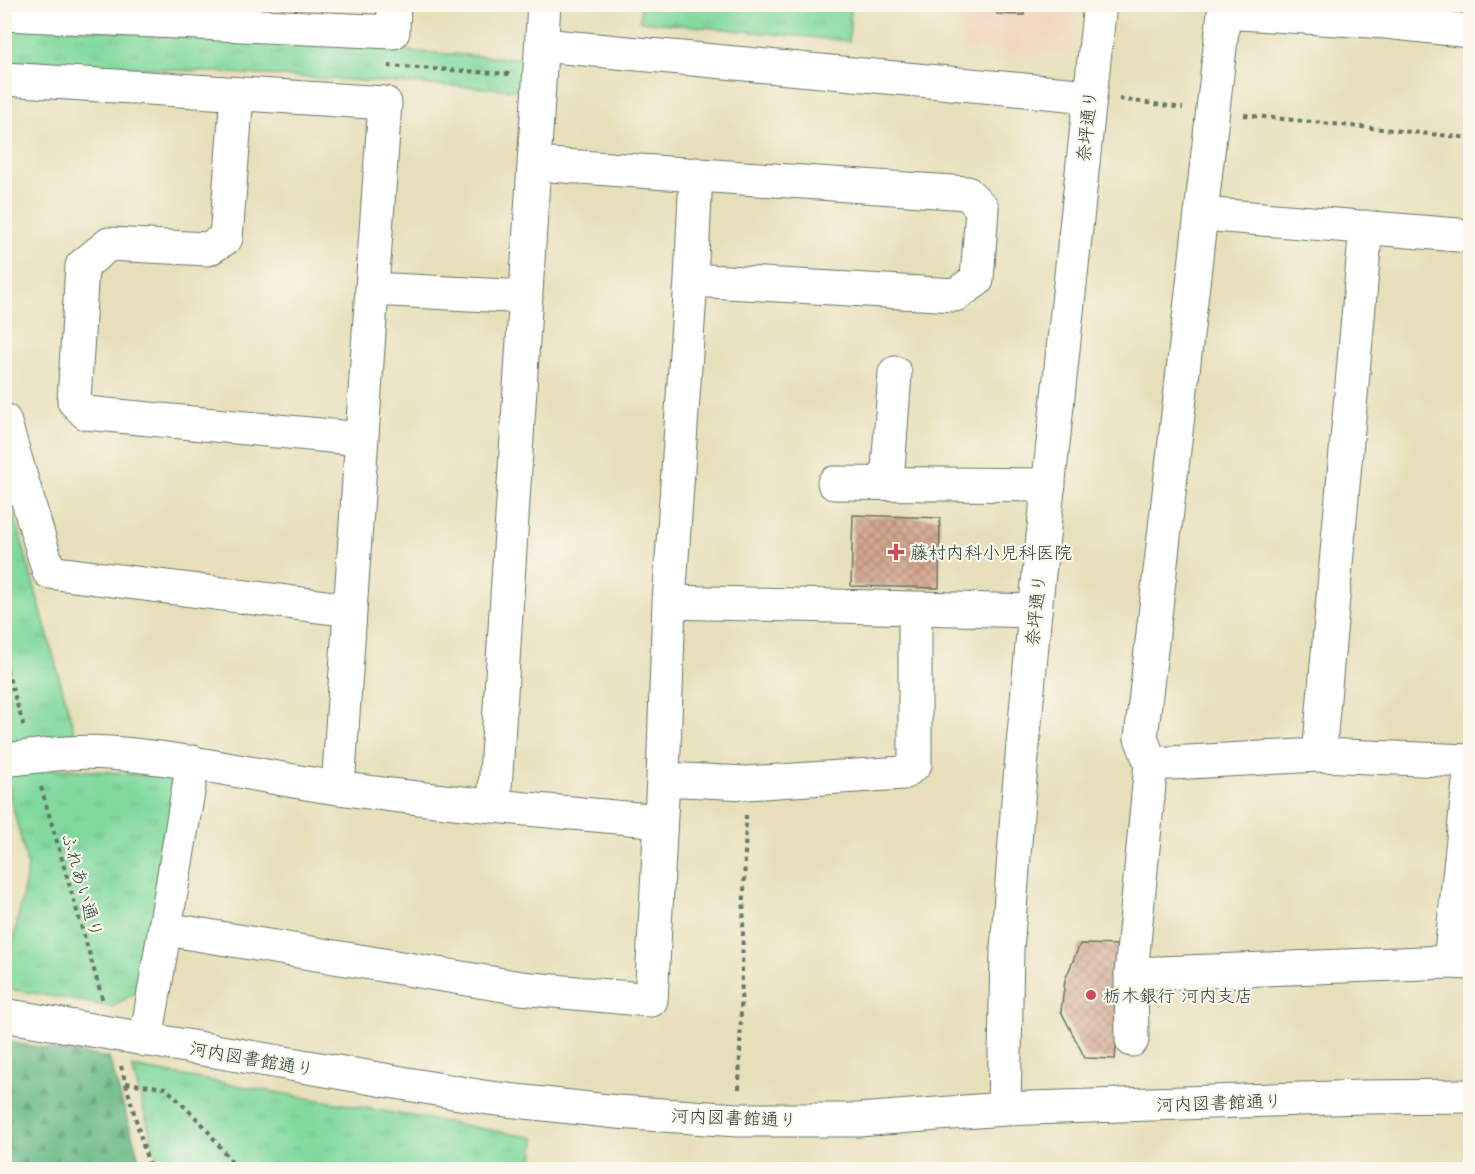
<svg xmlns="http://www.w3.org/2000/svg" width="1475" height="1174" font-family="Mali,'Klee One',sans-serif">
	<style>
		.built { fill: #f1d5bd }
		.forest { fill: url(#forest-firs); stroke: #447b5c; stroke-width: 1.5 }
		.park { fill: url(#park-tufts); stroke: #508b69; stroke-width: 1.5 }
		.building { fill: url(#building-cross-hatch) }
		.lines { fill: none; stroke-linecap: round; stroke-linejoin: round }
		.street-casing { stroke: #657663; stroke-width: 35 }
		.secondary-casing { stroke: #657663; stroke-width: 35 }
		.path { stroke: #657663; stroke-width: 4; stroke-dasharray: 4.5 4.5; stroke-linecap: butt }
		.street { stroke: #fff; stroke-width: 33 }
		.secondary { stroke: #fff; stroke-width: 33 }
		.poi-dot { fill: #d1495b; stroke: #fbf7ec; stroke-width: 2 }
		.labels { text-anchor: middle; dominant-baseline: central; stroke-width: 4.5; stroke-linejoin: round; paint-order: stroke }
		.street-label { font-size: 18px; fill: #1f3d34; stroke: #fbf7ec }
		.poi-label { font-size: 18px; fill: #1f3d34; stroke: #fbf7ec; text-anchor: start }
	</style>
	<defs>
		<pattern id="forest-firs" width="22" height="20" patternUnits="userSpaceOnUse" patternTransform="scale(1.5)"><rect width="22" height="20" fill="#68b985"/><path d="M5 1l3.5 6h-7zM16 11l3.5 6h-7z" fill="#55986e"/></pattern>
		<pattern id="park-tufts" width="24" height="20" patternUnits="userSpaceOnUse" patternTransform="scale(1.5)"><rect width="24" height="20" fill="#81d99e"/><path d="M3 7l-1-3M5 7V3M7 7l1-3M15 17l-1-3M17 17v-4M19 17l1-3" fill="none" stroke="#6fbb89"/></pattern>
		<pattern id="building-cross-hatch" width="8" height="8" patternUnits="userSpaceOnUse" patternTransform="scale(1.5)"><rect width="8" height="8" fill="#d4a790"/><path d="M0 0l8 8M0 8l8-8" fill="none" stroke="#ab8976"/></pattern>
	</defs>
	<rect width="100%" height="100%" fill="#fbf7ec"/>
	<filter id="ink" filterUnits="userSpaceOnUse"><feTurbulence type="fractalNoise" baseFrequency=".0167" numOctaves="2"/><feDisplacementMap in="SourceGraphic" scale="12" xChannelSelector="R" yChannelSelector="G"/><feConvolveMatrix kernelMatrix="1 2 1 2 8 2 1 2 1" color-interpolation-filters="sRGB"/></filter>
	<filter id="wash" filterUnits="userSpaceOnUse"><feTurbulence type="fractalNoise" baseFrequency=".008" numOctaves="4" result="noise"/><feDisplacementMap in="SourceGraphic" scale="24" xChannelSelector="R" yChannelSelector="G"/><feGaussianBlur stdDeviation="1.35" result="paint"/><feColorMatrix in="noise" values="0 0 0 0 0 0 0 0 0 0 0 0 0 0 0 0 0 1.4 0 .05"/><feComposite in="paint" operator="in"/></filter>
	<g filter="url(#wash)">
		<rect width="100%" height="100%" fill="#e7dfba"/>
		<path class="built" d="M964,5H1077L1073,47L1062,54L963,49Z"/>
		<path class="forest" d="M5,1042L109,1058L142,1169H5Z"/>
		<path class="park" d="M641,5H851L849,41L640,21Z
			M4,24L523,59L520,90L5,60Z
			M5,481L77,741L5,743Z
			M62,769L166,776L177,792L141,989L112,1007L5,988L4,942L13,943L28,867L5,775Z
			M132,1067L535,1138L532,1169H160Z"/>
		<g id="blocks">
			<path class="building" d="M970,4H1024V15L997,14V8L970,7Z
				M853,515L940,518L939,588L851,586Z
				M1080,944L1124,945L1115,1059L1085,1058L1061,1011L1065,980Z"/>
		</g>
	</g>
	<g filter="url(#ink)">
		<use href="#blocks" fill-opacity="0" stroke="#657663" stroke-width="1.5"/>
		<g class="lines">
			<defs>
				<path id="street" d="M1224,12L1386,22L1470,31
					M4,14L393,32L394,4
					M542,45L1089,96
					M4,79L385,103L372,289
					M237,94L226,238L208,249L109,244L82,266L74,401L86,413L362,439
					M535,164L967,193L982,208L977,280L955,295L691,280
					M1202,214L1470,236
					M4,420L49,572L350,610
					M834,483L1049,485
					M887,483L895,373
					M669,602L1035,611
					M1319,755L1366,227
					M4,760C41,756 71,750 109,753C186,758 261,777 338,788C444,803 552,811 659,821
					M1151,764L1319,755L1470,761
					M663,779L746,783L903,773L915,764V610
					M338,788L372,289L526,297
					M494,805L544,4
					M166,929L521,988L651,1000L663,779L669,602L691,280L696,174
					M1450,962L1470,773
					M1131,974L1450,962L1470,963
					M146,1040L193,762
					M1132,1040L1131,974L1151,764L1141,738L1225,4"/>
				<path id="secondary" d="M4,1015L489,1098L617,1112L738,1120H858L1004,1109L1362,1097L1470,1096
					M1004,1109L1007,950L1018,801L1035,611L1100,4"/>
			</defs>
			<use href="#street" class="street-casing"/>
			<use href="#secondary" class="secondary-casing"/>
			<path class="path" d="M388,66L510,74
				M1119,99L1183,108
				M1244,115L1470,138
				M4,661L24,727
				M41,787L103,1001
				M121,1066L150,1170
				M126,1083L166,1088L204,1126L238,1170
				M739,1089L746,815"/>
			<use href="#street" class="street"/>
			<use href="#secondary" class="secondary"/>
		</g>
	</g>
	<g class="poi-dot">
		<path d="M893 543h6v6h6v6h-6v6h-6v-6h-6v-6h6z"/>
		<circle cx="1091" cy="995" r="6"/>
	</g>
	<g class="labels">
		<g class="street-label">
			<text transform="translate(1086 126) rotate(-84)">奈坪通り</text>
			<text transform="translate(1035 610) rotate(-84)">奈坪通り</text>
			<text transform="translate(83 885) rotate(74)">ふれあい通り</text>
			<text transform="translate(252 1058) rotate(10)">河内図書館通り</text>
			<text transform="translate(1219 1102) rotate(-2)">河内図書館通り</text>
			<text transform="translate(734 1117) rotate(2)">河内図書館通り</text>
		</g>
		<g class="poi-label">
			<text x="910" y="552">藤村内科小児科医院</text>
			<text x="1103" y="995">栃木銀行 河内支店</text>
		</g>
	</g>
	<rect width="1475" height="1174" fill="none" stroke="#fbf7ec" stroke-width="24"/>
</svg>
